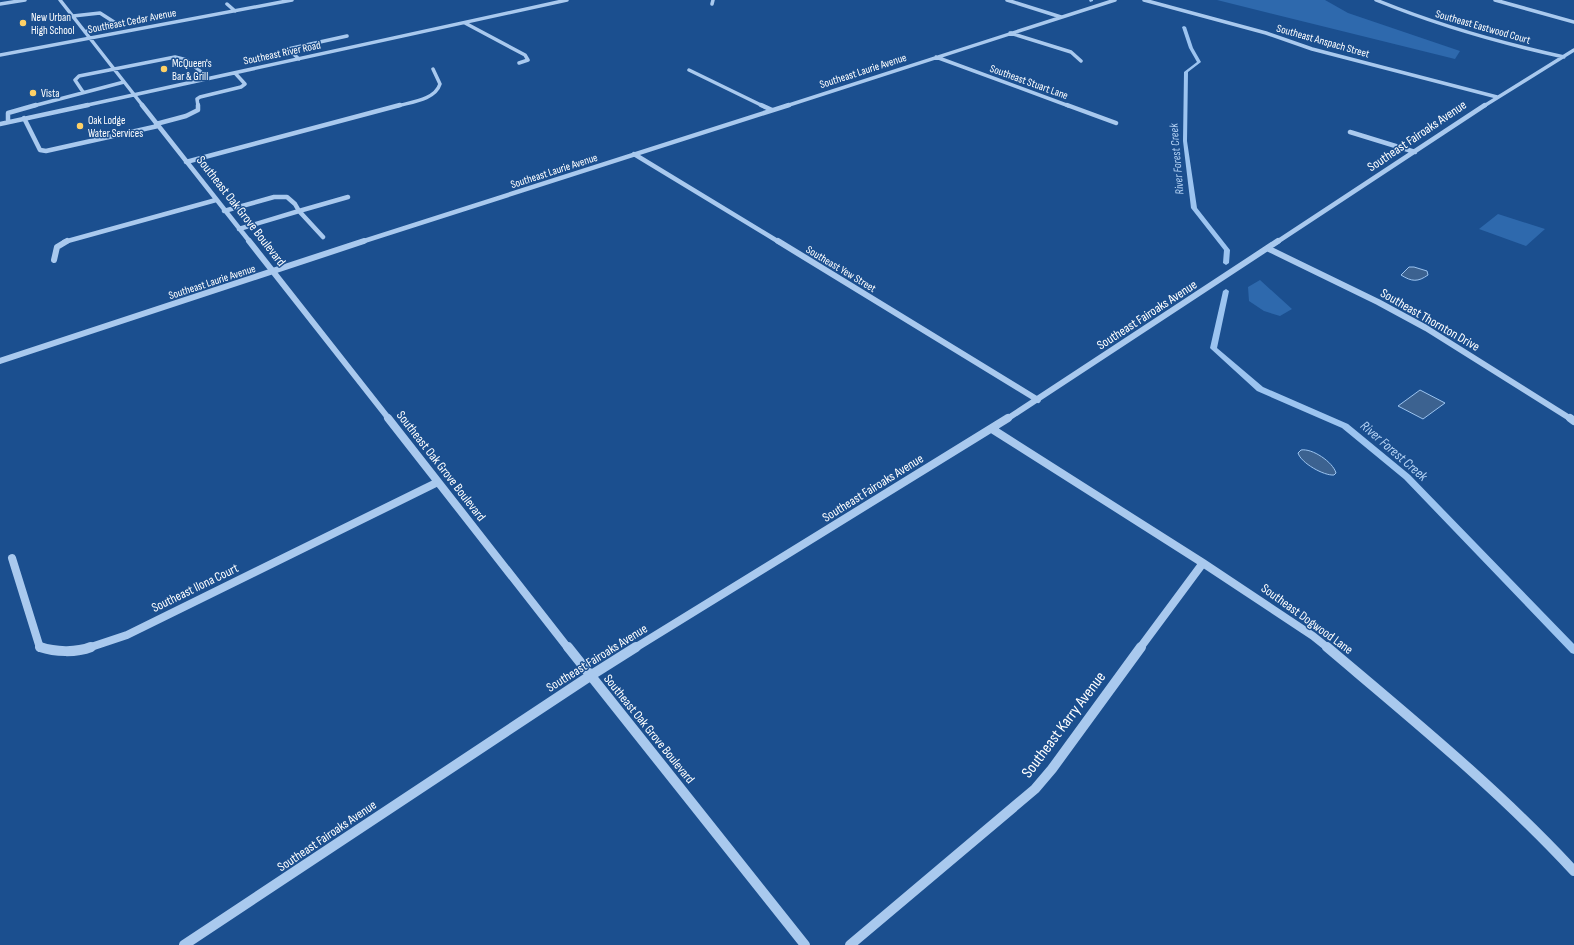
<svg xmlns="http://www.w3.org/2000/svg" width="1574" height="945" font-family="'Sofia Sans Condensed',sans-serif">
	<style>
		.green { fill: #2e69ad }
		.water { fill: #3c6290; stroke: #9cc4f0 }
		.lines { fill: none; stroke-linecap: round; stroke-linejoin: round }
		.stream { fill: #9cc4f0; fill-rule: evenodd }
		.minor-far4 { stroke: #a9c9ee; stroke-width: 3.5 }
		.minor-far3 { stroke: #a9c9ee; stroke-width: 4.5 }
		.minor-far2 { stroke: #a9c9ee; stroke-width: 6 }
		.minor-far1 { stroke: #a9c9ee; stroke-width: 8 }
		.minor { stroke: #a9c9ee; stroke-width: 10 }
		.poi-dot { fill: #ffd166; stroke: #1b4f8f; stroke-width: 1.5 }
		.labels { text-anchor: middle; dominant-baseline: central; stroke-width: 3; stroke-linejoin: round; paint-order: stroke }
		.far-poi-label { font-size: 11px; fill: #fff; stroke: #1b4f8f; text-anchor: start }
		.far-street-label { font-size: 11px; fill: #fff; stroke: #1b4f8f }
		.far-water-label { font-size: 12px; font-style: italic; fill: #b5d3f5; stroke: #1b4f8f }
		.street-label { font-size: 13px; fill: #fff; stroke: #1b4f8f }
		.water-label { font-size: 14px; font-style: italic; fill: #b5d3f5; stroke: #1b4f8f }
		.near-street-label { font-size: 16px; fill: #fff; stroke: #1b4f8f }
	</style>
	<rect width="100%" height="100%" fill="#1b4f8f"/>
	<path class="green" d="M1217,0H1325L1348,13L1460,51L1455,59Z
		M1498,214L1545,229L1526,246L1479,229Z
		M1260,280L1292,309L1280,316L1264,311L1249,301L1248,287Z"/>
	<path class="water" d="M1409,267H1414L1427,271L1428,275C1418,282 1412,282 1401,275Z
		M1420,390L1445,403L1423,419L1398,406Z
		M1301,450C1312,448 1333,462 1336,473L1334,475C1324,476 1301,463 1298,453Z"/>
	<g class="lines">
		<path class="stream" d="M1089,0H1093V1L1090,2Z
			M1184,26L1186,27L1193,48L1201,62L1188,72L1187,141L1197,208L1230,250L1229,263L1226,265L1223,263L1224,250L1191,208L1183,141L1184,72L1197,62L1189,48L1182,27Z
			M1226,289L1229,291L1217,348L1263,387L1348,424L1410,475L1574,644V654L1571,653L1404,479L1342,428L1257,391L1211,349L1210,348L1223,291Z"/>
		<path class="minor-far4" d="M60,0L143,106
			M1007,0L1061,17
			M1144,0L1266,33L1312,49L1497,97
			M1376,0C1437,25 1500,43 1564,57
			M1495,0L1574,22
			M0,4L25,0
			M227,4L235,11
			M712,4L713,0
			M73,16L100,13L114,22L85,32
			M465,23L525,55L528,60L519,63
			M1010,33L1071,52L1081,61
			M0,55L292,0
			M936,57L1069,106
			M299,59L288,49L347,36
			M689,70L763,106
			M83,92L75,80L79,76L175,57L187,60L208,78
			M33,106L124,82
			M83,106L567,0
			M198,106L197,99L200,97L241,87L245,84L235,73
			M397,106C411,102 435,100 440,84L433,69
			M786,106L1115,0
			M1484,106L1574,50"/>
		<path class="minor-far3" d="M142,105L250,242
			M761,105L772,110
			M1067,105L1116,123
			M24,118L40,150L46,151L158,126
			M8,122V113L36,105
			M0,124L88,105
			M156,124L186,116L198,110V105
			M1350,132L1415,152
			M634,154L779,242
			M186,162L400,105
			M224,211L274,197H287L295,204L299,211L239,229
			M323,237L299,211L348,197
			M64,242L216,200
			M361,242L789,105
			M1277,242L1485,105"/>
		<path class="minor-far2" d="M249,241L389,419
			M778,241L1038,400
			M1269,249L1378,302L1426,328L1571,419
			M54,260L57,247L67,241
			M0,361L364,241
			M1007,419L1278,241"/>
		<path class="minor-far1" d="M388,418L568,648
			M1570,418L1574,421
			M992,429L1203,563L1313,636L1328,648
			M12,558L40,648H44
			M88,648L127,635L438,482
			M635,648L1008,418
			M1140,648L1203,563"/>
		<path class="minor" d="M40,647C55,652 76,653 91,647
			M568,647L805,945
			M1327,647C1412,719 1498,789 1574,871
			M184,945L590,676L636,647
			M850,945L1035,789L1052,769L1141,647"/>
	</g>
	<g class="poi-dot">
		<circle cx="23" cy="23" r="4"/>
		<circle cx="164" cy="69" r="4"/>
		<circle cx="33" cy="93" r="4"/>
		<circle cx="80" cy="126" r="4"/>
	</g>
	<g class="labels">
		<g class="far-poi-label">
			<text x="31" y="17">New Urban<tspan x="31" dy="13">High School</tspan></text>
			<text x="172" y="63">McQueen's<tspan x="172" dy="13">Bar &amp; Grill</tspan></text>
			<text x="41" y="93">Vista</text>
			<text x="88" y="120">Oak Lodge<tspan x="88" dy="13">Water Services</tspan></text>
		</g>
		<g class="far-street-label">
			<text transform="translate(132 21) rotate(-11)">Southeast Cedar Avenue</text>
			<text transform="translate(1483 27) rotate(16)">Southeast Eastwood Court</text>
			<text transform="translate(1323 41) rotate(16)">Southeast Anspach Street</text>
			<text transform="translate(282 53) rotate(-12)">Southeast River Road</text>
			<text transform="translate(863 71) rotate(-18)">Southeast Laurie Avenue</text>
			<text transform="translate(1029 82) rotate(20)">Southeast Stuart Lane</text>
			<text transform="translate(554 171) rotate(-18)">Southeast Laurie Avenue</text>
			<text transform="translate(841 269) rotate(31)">Southeast Yew Street</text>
			<text transform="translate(212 282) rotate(-18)">Southeast Laurie Avenue</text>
		</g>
		<g class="far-water-label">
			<text transform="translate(1177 159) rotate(-95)">River Forest Creek</text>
		</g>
		<g class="street-label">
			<text transform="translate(1417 136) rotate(-34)">Southeast Fairoaks Avenue</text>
			<text transform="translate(241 211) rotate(52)">Southeast Oak Grove Boulevard</text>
			<text transform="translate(1147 315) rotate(-33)">Southeast Fairoaks Avenue</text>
			<text transform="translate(1430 320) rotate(30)">Southeast Thornton Drive</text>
			<text transform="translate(441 466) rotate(52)">Southeast Oak Grove Boulevard</text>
			<text transform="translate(873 488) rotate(-32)">Southeast Fairoaks Avenue</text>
			<text transform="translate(195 588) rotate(-26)">Southeast Ilona Court</text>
			<text transform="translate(1307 619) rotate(36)">Southeast Dogwood Lane</text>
			<text transform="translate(597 658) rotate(-32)">Southeast Fairoaks Avenue</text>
			<text transform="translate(649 729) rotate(51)">Southeast Oak Grove Boulevard</text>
			<text transform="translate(327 836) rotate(-34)">Southeast Fairoaks Avenue</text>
		</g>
		<g class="water-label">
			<text transform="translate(1394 451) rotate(41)">River Forest Creek</text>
		</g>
		<g class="near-street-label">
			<text transform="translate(1064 725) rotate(-53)">Southeast Karry Avenue</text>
		</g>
	</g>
</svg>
